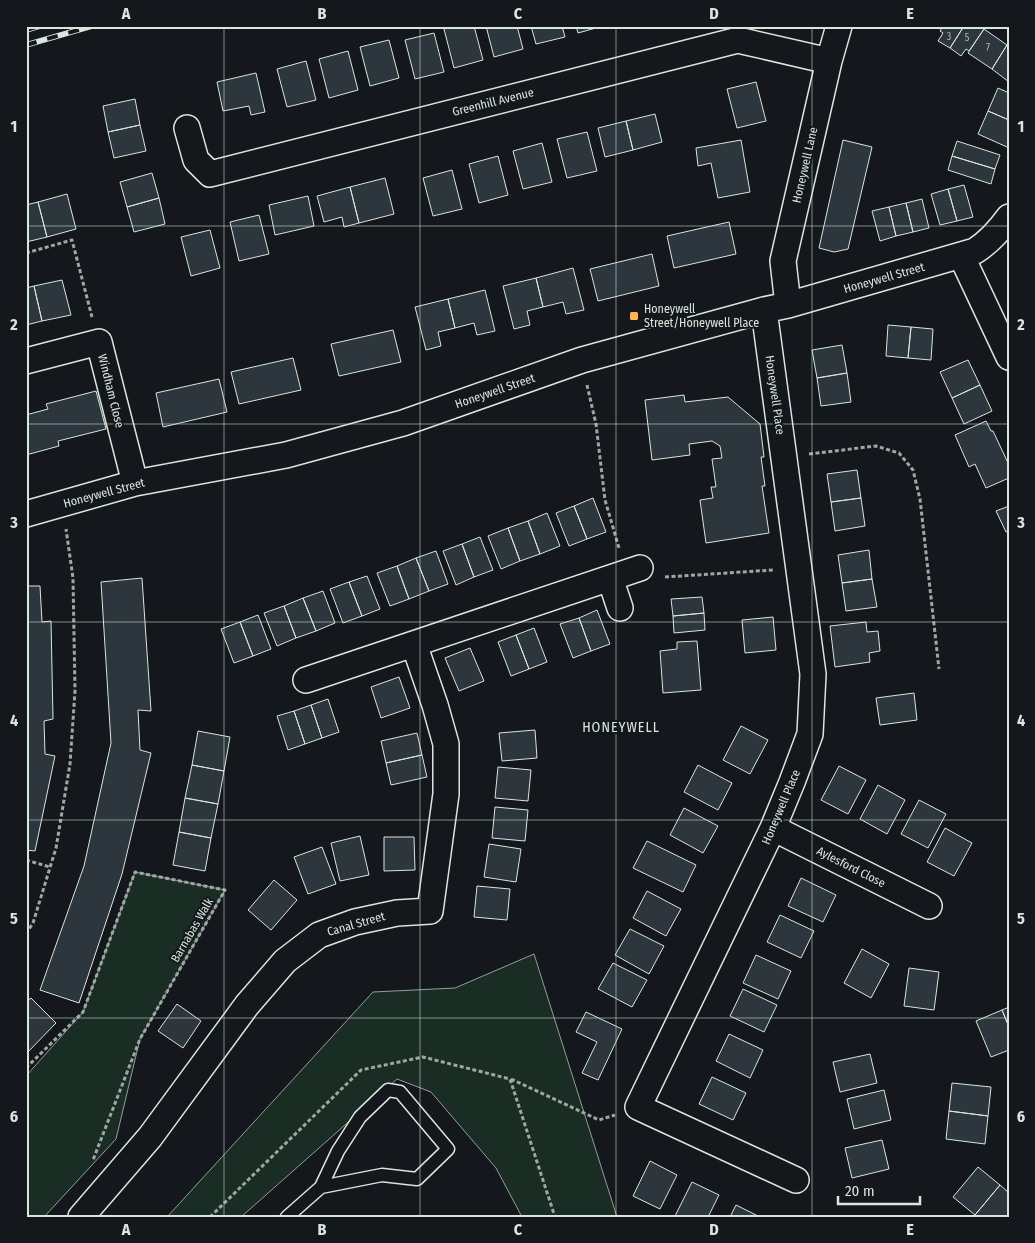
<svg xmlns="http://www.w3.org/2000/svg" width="1035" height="1243" font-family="'Fira Sans Condensed',sans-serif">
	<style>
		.green { fill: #1a2d24; stroke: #939e99 }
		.building { fill: #2c363c; stroke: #d8e6dc }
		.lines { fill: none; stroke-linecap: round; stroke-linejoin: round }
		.lane-casing { stroke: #d8e6dc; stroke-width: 15 }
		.street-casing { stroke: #d8e6dc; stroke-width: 28 }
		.path { stroke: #9da8a2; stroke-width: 3; stroke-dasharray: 4 2.5; stroke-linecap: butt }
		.lane { stroke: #14181c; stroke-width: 12 }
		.street { stroke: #14181c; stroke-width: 25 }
		.rail-casing { stroke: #d8e6dc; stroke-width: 5.5 }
		.rail { stroke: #14181c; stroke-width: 4; stroke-dasharray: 11; stroke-linecap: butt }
		.grid { fill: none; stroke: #d8e6dc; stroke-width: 1; stroke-opacity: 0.55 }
		.poi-dot { fill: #ffb74d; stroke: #14181c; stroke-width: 2 }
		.labels { text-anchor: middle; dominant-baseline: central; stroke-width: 4; stroke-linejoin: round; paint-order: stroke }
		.number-label { font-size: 10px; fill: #adbab4 }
		.street-label { font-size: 12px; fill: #d8e6dc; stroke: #14181c }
		.poi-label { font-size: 12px; fill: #d8e6dc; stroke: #14181c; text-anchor: start }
		.neighbourhood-label { font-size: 14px; letter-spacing: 1px; fill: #d8e6dc; stroke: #14181c }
		.neatline { fill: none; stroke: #d8e6dc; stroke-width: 2 }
		.grid-label { font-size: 16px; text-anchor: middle; font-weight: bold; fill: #d8e6dc }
	</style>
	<rect width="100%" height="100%" fill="#14181c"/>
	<path class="green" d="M135,872L225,890L140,1039L116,1139L44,1217H26V1076L83,1012Z
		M534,954L617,1217H522L496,1168L431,1092L397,1079L241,1217H167L373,992L455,988Z"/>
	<path class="building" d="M454,26H474L483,60L454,68L444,29Z
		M486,26H517L523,49L494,57Z
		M531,26H562L565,37L536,44Z
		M576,26H603L578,33Z
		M943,26H964L950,48L938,41L943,33L940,31Z
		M964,26H981L984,29L969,51L966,49L961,56L950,48Z
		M984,29L1007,45L992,69L968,53Z
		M434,33L444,72L415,79L405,40Z
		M389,40L399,78L370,86L360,47Z
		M1007,45L1009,47V82L992,69Z
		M348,51L358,90L329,98L319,59Z
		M306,61L316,100L287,107L277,69Z
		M256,73L265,112L251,115L249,106L223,111L217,82Z
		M756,82L766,121L737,128L727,89Z
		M998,88L1009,93V120L988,111Z
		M135,99L140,125L108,132L103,106Z
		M988,111L1009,120V143L1007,147L978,134Z
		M655,114L662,142L633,150L626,121Z
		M626,121L633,150L605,157L598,128Z
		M140,125L146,151L114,158L108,132Z
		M587,132L597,171L567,178L557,139Z
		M741,140L750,192L718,198L711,163L698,166L696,148Z
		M843,140L872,147L848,249L834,252L819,248Z
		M957,141L1000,155L995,169L952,156Z
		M542,143L552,182L523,189L513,151Z
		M498,156L508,195L479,203L469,164Z
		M952,156L995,169L991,184L948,170Z
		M452,170L462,209L433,216L423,178Z
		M152,173L159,198L127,207L120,182Z
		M385,178L394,214L359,223L350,187Z
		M964,185L973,217L957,221L948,189Z
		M350,187L359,223L344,227L342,217L324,222L317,196Z
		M948,189L957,221L940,225L931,194Z
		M67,194L76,229L47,237L38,202Z
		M308,196L314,226L275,235L269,205Z
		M159,198L165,224L134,232L127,207Z
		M922,199L929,228L913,232L906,203Z
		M38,202L47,237L26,242V205Z
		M906,203L913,232L896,236L889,207Z
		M889,207L896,236L880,241L872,211Z
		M259,215L269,254L239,261L230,222Z
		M729,222L736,254L674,268L667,236Z
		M210,230L220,268L191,276L181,237Z
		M652,254L659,286L598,301L590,269Z
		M573,268L584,310L566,314L563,302L543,307L536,278Z
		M536,278L543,307L527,311L530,325L514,329L503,286Z
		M62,280L71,315L42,321L34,286Z
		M34,286L42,321L26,325V288Z
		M485,290L495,331L477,335L474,323L455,328L448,299Z
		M448,299L455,328L438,332L441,346L426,350L415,307Z
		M888,325L911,327L908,358L886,356Z
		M911,327L933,329L931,360L908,358Z
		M393,330L401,362L339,376L331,344Z
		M842,345L847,373L817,378L812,350Z
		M293,358L301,390L239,404L231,372Z
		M968,360L980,385L952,398L940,372Z
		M847,373L851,402L821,406L817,378Z
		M219,379L227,412L163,427L156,393Z
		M980,385L992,411L964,424L952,398Z
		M96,391L106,429L58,441L59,446L26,455V415L48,409L46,404Z
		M684,395L685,402L728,397L760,424L764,457H761L765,486H762L769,533L706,543L700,500L713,498L711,487H716L712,459L722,458L720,446L712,441L689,444L690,455L652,460L645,400Z
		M986,421L991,431H993L1009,465V478L986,488L975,464L969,467L955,435Z
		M857,470L861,498L831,502L827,474Z
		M593,498L606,532L587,539L574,506Z
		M861,498L865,526L835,531L831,502Z
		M574,506L587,539L569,546L556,513Z
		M1009,506V531L1006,532L996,511Z
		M547,513L560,546L540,554L528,521Z
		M528,521L540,554L520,561L508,528Z
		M508,528L520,561L501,569L488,536Z
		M480,537L493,570L474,577L462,544Z
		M462,544L474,577L456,585L443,551Z
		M869,550L872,579L842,583L838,555Z
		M436,551L448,584L429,591L416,558Z
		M416,558L429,591L409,599L397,566Z
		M397,566L409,599L390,606L377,573Z
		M367,576L380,609L362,616L349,582Z
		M142,578L151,711L138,710L140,750L151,753L122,874L79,1003L40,990L84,866L111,743L101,582Z
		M872,579L877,607L846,611L842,583Z
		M349,582L362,616L343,623L330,589Z
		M26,586H40L42,622L51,621L53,719L44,721L45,754L55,756L35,851L26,850Z
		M323,591L335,623L316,631L303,598Z
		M702,597L704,613L673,616L671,599Z
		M303,598L316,631L296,638L284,606Z
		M284,606L296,638L277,646L264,613Z
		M597,610L610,644L591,651L579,618Z
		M704,613L705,630L674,633L673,616Z
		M258,615L271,649L253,656L240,622Z
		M773,617L776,650L745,653L742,620Z
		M579,618L591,651L573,658L560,624Z
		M240,622L253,656L234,663L221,629Z
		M866,622L867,632L878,631L880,651L869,653L870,662L835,667L830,626Z
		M534,628L547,662L529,669L516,635Z
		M516,635L529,669L511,676L498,642Z
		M697,641L701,690L663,693L660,651L677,649V642Z
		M470,648L484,681L459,691L445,658Z
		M399,677L410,708L381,718L371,687Z
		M914,693L917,720L880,725L876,698Z
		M328,699L339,732L322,738L311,705Z
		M311,705L322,738L305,744L294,711Z
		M294,711L305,744L288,750L277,716Z
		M741,726L768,740L750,774L723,760Z
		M535,730L537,758L502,761L499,733Z
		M198,731L230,737L224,771L192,765Z
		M417,733L422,755L386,763L381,741Z
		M422,755L427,777L391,785L386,763Z
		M192,765L224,771L218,804L185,798Z
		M698,765L732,783L718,810L684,792Z
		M839,766L866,780L848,814L821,800Z
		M498,767L531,770L528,801L495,798Z
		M878,785L905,800L887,834L860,819Z
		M185,798L218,804L211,838L179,832Z
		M919,800L946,814L928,848L901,834Z
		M495,807L528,810L525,841L492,838Z
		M684,808L718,826L703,853L670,835Z
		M945,828L972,843L954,876L927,862Z
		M179,832L211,838L205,871L173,865Z
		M360,836L369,875L340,881L331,843Z
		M384,837H414L415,870L384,871Z
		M647,841L696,865L683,892L633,868Z
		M489,844L521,849L516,882L484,877Z
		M322,847L336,884L308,894L294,857Z
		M801,878L836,895L823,922L788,906Z
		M274,880L297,900L271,930L248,910Z
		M477,886L510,889L507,920L474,917Z
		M647,891L681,909L666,936L633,918Z
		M780,915L814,931L801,958L767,942Z
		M630,929L664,946L649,974L615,955Z
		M862,949L889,964L871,998L844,983Z
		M756,955L791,971L778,999L743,983Z
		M613,963L647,980L632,1007L598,989Z
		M909,968L939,972L934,1010L904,1006Z
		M743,989L777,1005L764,1032L730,1016Z
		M31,998L56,1023L26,1054V1002Z
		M177,1004L201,1021L183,1048L158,1031Z
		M1009,1007V1027L1002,1010Z
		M1002,1010L1009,1027V1050L991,1057L976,1021Z
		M586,1012L622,1029L598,1080L582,1073L597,1042L576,1032Z
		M729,1034L763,1050L750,1078L716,1061Z
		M870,1054L877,1083L840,1092L833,1062Z
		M712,1077L746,1093L733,1120L699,1104Z
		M952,1083L991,1087L988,1116L949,1111Z
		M884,1090L891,1120L854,1129L847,1099Z
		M949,1111L988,1116L985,1144L946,1139Z
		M882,1140L889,1169L852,1178L845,1148Z
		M650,1161L677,1175L660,1209L633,1196Z
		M978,1167L1000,1185L975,1215L953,1197Z
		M692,1182L719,1195L708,1217L675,1216Z
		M1000,1185L1009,1193V1217H976L975,1215Z
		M736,1205L760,1217H730Z"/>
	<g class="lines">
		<defs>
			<path id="lane" d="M287,1217L321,1187L338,1151L360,1117L388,1090L400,1092L448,1149L417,1179L382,1175L321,1187"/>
			<path id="street" d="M187,128L196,160L210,174L738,40L829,61
				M961,255L1009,357
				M788,305L783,261L829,61L839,26
				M764,310L813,674L810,734L792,782L773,828L638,1107L796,1180
				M26,361L99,342L135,483
				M26,514L135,483L286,455L403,423L582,360L764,310L788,305L975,251C989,242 999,231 1009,217
				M610,578L620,608
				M306,680L640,568
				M773,828L929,906
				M81,1217L150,1137L247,1005L285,961L319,935L355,922L397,913L430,911L446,794V744L435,705L414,644"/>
		</defs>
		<use href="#lane" class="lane-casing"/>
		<use href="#street" class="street-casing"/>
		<path class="path" d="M26,253L72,240L92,317
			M587,385L596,424L605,500L619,548
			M809,454L876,446L899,453L913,470L920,499L939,669
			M665,577L773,570
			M26,860L50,867
			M26,934L33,923L56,848L70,764L75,691L73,578L66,529
			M26,1068L83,1012L135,872L225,890L140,1039L93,1160
			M511,1079L599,1120L615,1115
			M210,1217L361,1070L423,1057L510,1079L555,1217"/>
		<use href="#lane" class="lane"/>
		<use href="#street" class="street"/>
		<defs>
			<path id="rail" d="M26,30L40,26
				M26,45L92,26"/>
		</defs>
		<use href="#rail" class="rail-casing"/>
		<use href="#rail" class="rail"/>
	</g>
	<path class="grid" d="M224,26V1217M420,26V1217M616,26V1217M812,26V1217M26,226H1009M26,424H1009M26,622H1009M26,820H1009M26,1018H1009"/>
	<rect class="poi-dot" x="629" y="311" width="10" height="10" rx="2.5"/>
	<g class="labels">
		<g class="number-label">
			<text x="949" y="37">3</text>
			<text x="967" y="38">5</text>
			<text x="988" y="48">7</text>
		</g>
		<g class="street-label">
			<text transform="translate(493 102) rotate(-14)">Greenhill Avenue</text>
			<text transform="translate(805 165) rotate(-77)">Honeywell Lane</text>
			<text transform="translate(884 278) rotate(-16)">Honeywell Street</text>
			<text transform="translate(111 391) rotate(76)">Windham Close</text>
			<text transform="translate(495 391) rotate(-19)">Honeywell Street</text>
			<text transform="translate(775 395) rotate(82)">Honeywell Place</text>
			<text transform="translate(104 493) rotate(-15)">Honeywell Street</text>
			<text transform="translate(781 807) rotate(-67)">Honeywell Place</text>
			<text transform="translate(851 867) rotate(27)">Aylesford Close</text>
			<text transform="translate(356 924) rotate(-16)">Canal Street</text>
			<text transform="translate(192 930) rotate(-60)">Barnabas Walk</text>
		</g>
		<g class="poi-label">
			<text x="644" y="309">Honeywell<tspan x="644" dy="14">Street/Honeywell Place</tspan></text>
		</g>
		<g class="neighbourhood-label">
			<text x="621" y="727">HONEYWELL</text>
		</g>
	</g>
	<rect width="1035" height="1243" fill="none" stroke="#14181c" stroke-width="55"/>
	<path d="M838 1196v8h82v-8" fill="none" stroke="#d8e6dc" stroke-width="2.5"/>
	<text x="845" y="1196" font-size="15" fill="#d8e6dc" stroke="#14181c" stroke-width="4" paint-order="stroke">20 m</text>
	<rect x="28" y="28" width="980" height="1188" class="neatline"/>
	<g class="grid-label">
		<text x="126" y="19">A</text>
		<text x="322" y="19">B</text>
		<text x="518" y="19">C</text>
		<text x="714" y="19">D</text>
		<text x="910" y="19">E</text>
		<text x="14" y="132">1</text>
		<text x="1021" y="132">1</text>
		<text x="14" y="330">2</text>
		<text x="1021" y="330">2</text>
		<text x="14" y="528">3</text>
		<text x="1021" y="528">3</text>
		<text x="14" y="726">4</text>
		<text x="1021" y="726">4</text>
		<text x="14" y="924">5</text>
		<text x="1021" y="924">5</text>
		<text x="14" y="1122">6</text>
		<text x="1021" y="1122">6</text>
		<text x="126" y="1235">A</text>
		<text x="322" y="1235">B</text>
		<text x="518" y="1235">C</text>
		<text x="714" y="1235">D</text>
		<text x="910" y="1235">E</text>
	</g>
</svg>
